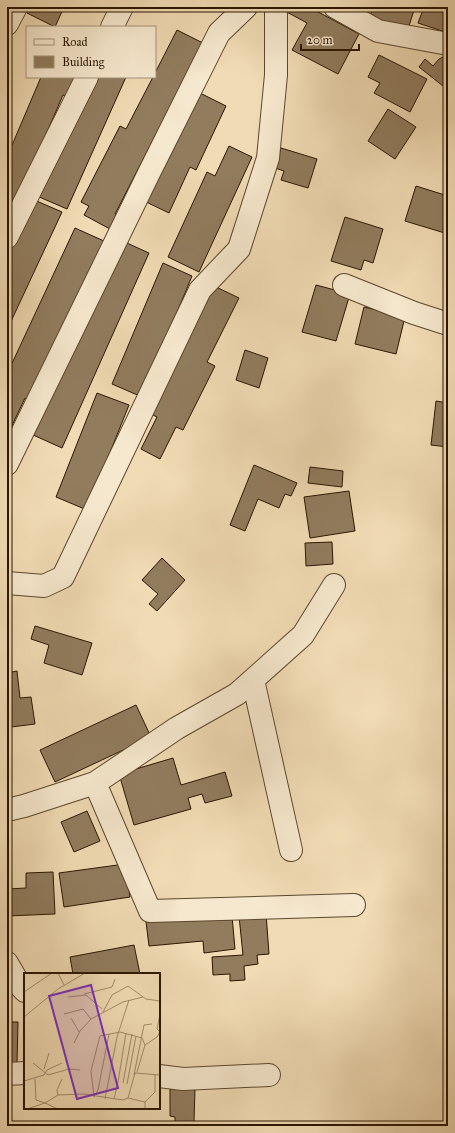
<svg xmlns="http://www.w3.org/2000/svg" width="455" height="1133" font-family="'IM FELL Great Primer',serif">
	<style>
		.building { fill: #917c5e; stroke: #2a1600 }
		.lines { fill: none; stroke-linecap: round; stroke-linejoin: round }
		.street-casing { stroke: #5c472d; stroke-width: 24 }
		.street { stroke: #f6e8ce; stroke-width: 22 }
		.inset-road { fill: none; stroke: #a18c6c; stroke-width: 1 }
		.view { fill: #7b2cbf; fill-opacity: 0.15; stroke: #7b2cbf; stroke-width: 2 }
		.inset-edge { fill: none; stroke: #2a1600; stroke-width: 2 }
	</style>
	<rect width="100%" height="100%" fill="#f1dbb4"/>
	<filter id="stains"><feTurbulence type="fractalNoise" baseFrequency=".005" numOctaves="4"/><feColorMatrix values="0 0 0 0 .2 0 0 0 0 .09 0 0 0 0 .02 0 0 0 .5 -.17"/></filter>
	<radialGradient id="worn" r=".72"><stop offset=".6" stop-color="#630" stop-opacity="0"/><stop offset="1" stop-color="#630" stop-opacity=".3"/></radialGradient>
	<path class="building" d="M30,7H64L55,27L27,13Z
		M285,7H309L359,34L338,74L292,50L307,23L283,10Z
		M373,7H415L408,29L370,17Z
		M424,7H448V33L418,23Z
		M177,30L203,43L115,214L117,215L110,229L84,215L89,206L81,202L120,126L126,129L153,77H155V73Z
		M379,55L427,79L410,112L374,93L380,83L368,77Z
		M447,55H448V90L419,67L425,59L433,66L439,59Z
		M41,77H85L75,100L63,95L7,225V157Z
		M91,77H126L67,209L37,196Z
		M194,90L226,106L196,170L190,167L169,213L142,200Z
		M388,109L416,127L395,159L368,141Z
		M229,146L252,157L199,272L168,257L207,172L215,176Z
		M281,148L317,159L308,188L281,180L284,171L275,168Z
		M416,186L448,196V234L405,221Z
		M32,199L62,212L7,330V252Z
		M345,217L383,229L373,263L364,260L361,270L331,261Z
		M75,228L104,241L30,400L25,398L7,436V374Z
		M118,239L149,253L62,448L31,434Z
		M163,263L192,276L142,397L112,384Z
		M212,285L239,298L207,362L215,366L183,430L176,427L160,459L141,449L157,417L143,410Z
		M316,285L350,294L336,341L302,332Z
		M364,307L405,317L396,354L355,344Z
		M245,350L268,358L259,388L236,380Z
		M97,393L129,405L87,510L56,497Z
		M436,401L448,403V447L431,445Z
		M254,465L297,483L291,496L285,494L279,508L258,499L245,531L230,525Z
		M310,467L343,471L342,487L308,483Z
		M349,491L355,531L310,538L304,497Z
		M332,542L333,564L306,566L305,543Z
		M162,558L185,580L157,611L149,604L158,594L142,580Z
		M35,626L92,643L82,675L44,663L49,645L31,639Z
		M17,671L20,698L31,697L35,724L11,727L8,703H10L7,673Z
		M136,705L151,737L55,782L40,750Z
		M173,758L181,785L225,772L232,796L205,803L202,794L188,798L191,809L134,825L119,774Z
		M87,811L100,841L74,852L61,822Z
		M125,864L130,897L64,907L59,873Z
		M53,872L55,914L7,916V889L26,888V873Z
		M182,910L183,921L232,916L235,949L204,953L203,941L149,946L145,914Z
		M266,913L269,954L257,955L258,964L244,966L245,980L230,981V974L213,975L212,957L243,955L239,916Z
		M134,945L140,974H73L70,957Z
		M7,1022H18L17,1064H7Z
		M170,1089H195L194,1122H207V1126H175V1117L170,1116Z"/>
	<g class="lines">
		<defs>
			<path id="street" d="M335,7L378,31L448,44
				M7,24L16,7
				M112,27L122,7
				M7,237L87,77
				M344,285L414,313L448,324
				M7,464L150,171L219,33L246,7
				M7,583L44,586L63,577L200,290L239,249L268,158L276,75V7
				M253,680L291,850
				M95,783L150,911L354,905
				M7,810L24,806L95,783L177,728L237,694L303,635L334,585
				M7,963L21,987L25,991
				M7,1074L25,1073
				M159,1076L183,1079L269,1075"/>
		</defs>
		<use href="#street" class="street-casing"/>
		<use href="#street" class="street"/>
	</g>
	<g transform="translate(24 973)">
		<rect width="136" height="136" fill="#f1dbb4"/>
		<path class="inset-road" d="M34,0L40,12M0,19L28,0M60,21L88,14L91,6M44,24L62,22L78,36M79,39L88,22L104,13L122,26L136,28M40,41L59,36L67,46M136,41L133,56L136,59M0,44L34,16L61,0M47,45L55,59M85,61L74,117L70,124L67,98L76,63L96,59L118,65L121,72L113,99M50,70L56,58L67,46L99,29L119,24M121,72L133,64L136,59M9,90L24,102L45,96L56,97M20,96L25,80M110,102L120,52L128,51M11,106L12,127L21,130L34,122L59,121L99,127L104,125L111,100L136,102M0,108L20,102L23,97L38,90M94,109L102,60M99,110L108,61M103,111L112,63M34,122L33,117L38,106M104,125L121,129M81,126L93,64L105,27M90,126L94,109M3,136L21,130L34,136M121,136V129L131,119V102"/>
		<path class="view" d="M67,12L94,115L53,126L25,23Z"/>
		<rect width="136" height="136" class="inset-edge"/>
	</g>
	<rect width="455" height="1133" fill="none" stroke="#f1dbb4" stroke-width="24"/>
	<rect x="8" y="8" width="439" height="1117" fill="none" stroke="#2a1600" stroke-width="2"/>
	<rect x="12" y="12" width="431" height="1109" fill="none" stroke="#2a1600"/>
	<rect x="26" y="26" width="130" height="52" fill="#f6e8ce" stroke="#a4947c"/>
	<rect x="34" y="39" width="20" height="6" fill="#f6e8ce" stroke="#a4947c"/>
	<text x="62" y="46" font-size="12" fill="#2a1600">Road</text>
	<rect x="34" y="56" width="20" height="12" fill="#917c5e" stroke="#a4947c"/>
	<text x="62" y="66" font-size="12" fill="#2a1600">Building</text>
	<path d="M301 44v6h58v-6" fill="none" stroke="#2a1600" stroke-width="2"/>
	<text x="307" y="44" font-size="12" fill="#2a1600" stroke="#f6e8ce" stroke-width="3" paint-order="stroke">20 m</text>
	<rect width="100%" height="100%" filter="url(#stains)"/>
	<rect width="100%" height="100%" fill="url(#worn)"/>
</svg>
